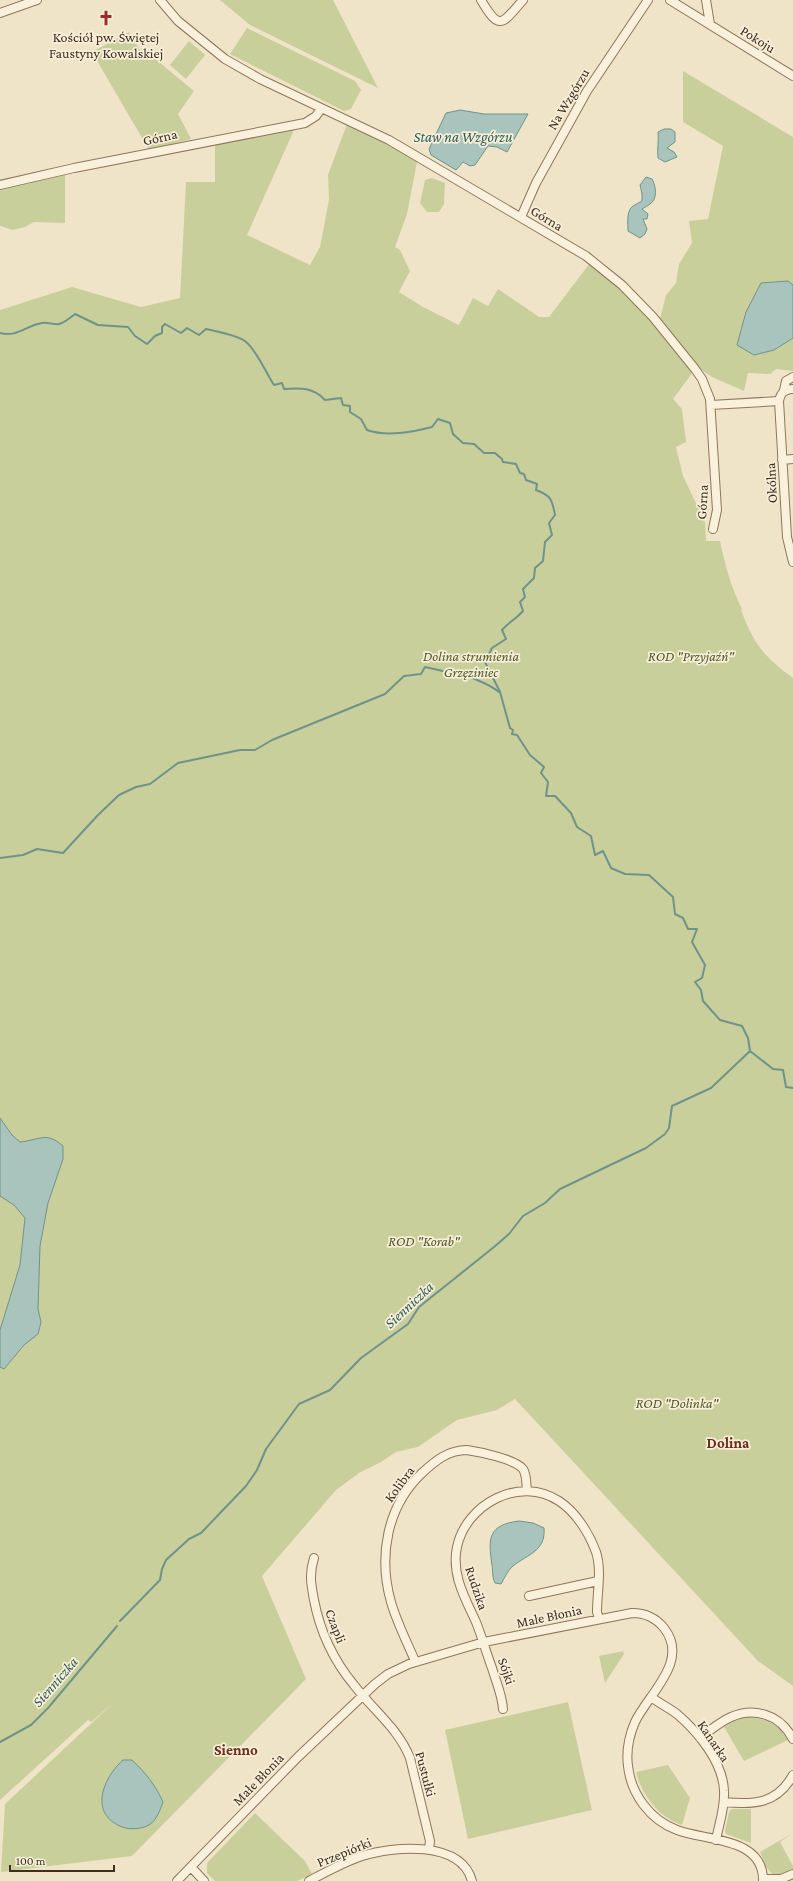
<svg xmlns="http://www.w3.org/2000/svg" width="793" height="1881" font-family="'Crimson Pro',serif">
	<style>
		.green { fill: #c9cf9b }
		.water { fill: #a9c4bc; stroke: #6f938a }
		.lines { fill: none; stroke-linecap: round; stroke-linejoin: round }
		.stream { stroke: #6f938a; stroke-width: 2 }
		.minor-casing { stroke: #8d765c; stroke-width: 10 }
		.minor { stroke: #faf1dc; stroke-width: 8 }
		.labels { text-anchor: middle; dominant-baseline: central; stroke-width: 3.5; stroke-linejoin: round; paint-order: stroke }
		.poi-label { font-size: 14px; fill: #3d2e20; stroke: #f7eed8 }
		.street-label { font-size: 14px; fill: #3d2e20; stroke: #f7eed8 }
		.park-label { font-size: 14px; font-style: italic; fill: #4d5a26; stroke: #f7eed8 }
		.water-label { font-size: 15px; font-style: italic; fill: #2f5d5a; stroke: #f7eed8 }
		.neighbourhood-label { font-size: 15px; font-weight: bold; fill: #6b2e1e; stroke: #f7eed8 }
	</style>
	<rect width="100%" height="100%" fill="#f0e4c8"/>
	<path class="green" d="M220,0H333L378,88L250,25Z
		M247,28L355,81L361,90L351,109L344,111L230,54Z
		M129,32L140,50L142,48L194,91L178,114L191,139L149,150L92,52Z
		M189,41L205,55L186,79L170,65Z
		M683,71L793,137V371L776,369L770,374L748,373L744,391L712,377L697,367L660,319L666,295L676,283L679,264L692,243L689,221L708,219L723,146L683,122Z
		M347,124L356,126L417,162L407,214L395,247L400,250L410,271L399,292L423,307L459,325L473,298L488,306L498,289L539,317H549L590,263C632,296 660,330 693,372L673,399L682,409L686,442L676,447L683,476L705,522L706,541H720C725,565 731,587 742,609L741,610C754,645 764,656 793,678V1686L758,1661L515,1399L497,1410L457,1420L418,1447L396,1452L381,1462L359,1473L336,1490L262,1576L306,1679L132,1856L1,1872L5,1804L113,1703L91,1722L88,1720L0,1800V310L72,287L141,307L180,298L186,182H215V144L294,130L247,235L310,265L320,247L329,200L328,175Z
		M65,175V223L34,222L25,227L13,230L0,226V189Z
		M432,178L445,183L444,204L439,212H427L420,203L425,180Z
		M623,1651L624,1654L605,1683L599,1656Z
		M568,1702L592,1810L468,1839L445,1730Z
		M743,1716C763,1718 777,1722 788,1740L744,1761L724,1727Z
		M668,1765L690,1798L682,1825C658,1817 642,1795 636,1772Z
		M732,1809H751V1843L726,1834L725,1831L729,1812Z
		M255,1813L305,1861L312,1874L297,1881H215L207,1873V1863Z
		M793,1833L780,1842L793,1866V1869L780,1875L774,1876L767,1868L760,1852Z"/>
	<path class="water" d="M460,110L484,114H528L507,152L497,147L488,146L475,165L470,166L463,162L456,170L431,155L429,149L446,113Z
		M664,129H671L675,132V142L667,148L674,152L677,157L665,162L658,158C657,149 659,140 658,132Z
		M646,177L652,179C656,186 658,199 650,204C648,206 645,207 642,209L648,214L647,219H643L647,229L645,234L640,238L628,231C628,223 626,211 633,206C636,204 639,203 642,201V194L640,185Z
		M788,281L793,285V338L774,350L754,355L737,345L746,312L761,283Z
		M0,1118L12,1135L20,1142C40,1140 46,1131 63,1146V1159L48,1203L40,1246L38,1309L41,1322L38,1334L24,1345L4,1369L0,1367V1330L20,1265L25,1218L14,1205L0,1196Z
		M519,1521L533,1523L544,1528C546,1551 528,1554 513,1566C508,1570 504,1579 501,1584L495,1583C492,1577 493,1572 492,1565C488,1538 488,1525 519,1521Z
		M123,1760H132C145,1772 156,1786 163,1802C160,1810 157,1820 149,1825C142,1829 130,1830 122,1827C89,1814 102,1779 123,1760Z"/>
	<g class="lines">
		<path class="stream" d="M0,333C16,338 27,325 42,323C48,322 54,325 59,324C64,323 71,317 75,314L98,325L128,327L135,336L147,344L155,336L162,333V327L165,324L181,333L187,328L199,335L206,329C216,331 237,336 245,341C256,349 266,373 274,385L282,383L284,389C300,388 313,387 325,400L341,398L343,405L350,406V412L361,419L367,430C387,437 412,432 432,427L438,419L450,423L453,434L463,443L474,444L484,453H495L502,459L503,462L516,464L520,473L524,474L526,480L537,484L536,490C552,496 552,500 555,515L549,523L552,535L545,542L543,561L535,568L534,578L523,589L525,597L520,602L523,611C516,619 509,622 502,630L506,639L492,648L485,662L500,692L510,728L513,730L512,734L517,735L530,755L544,767L541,773L548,782L546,796H555L571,813L577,827L591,836L595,855L603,851L611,868L625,874L649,875L673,897L675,914L683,918L688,929H697L692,942L705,965L702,978L695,982L701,990L703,1001L720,1020L742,1026L748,1038L750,1051L773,1069L783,1070L786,1087L793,1088
			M0,858L23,855L37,849L63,853L98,815L119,795L136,787L150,784L178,763L240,750H255L272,740L385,694L404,676L421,674L425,667L452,673L456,676L462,673C476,681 485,681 499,692
			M120,1621L160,1580L162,1569L166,1560L189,1539L201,1533L246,1486L257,1470L266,1449L299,1404L330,1390L361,1358L408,1324L419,1307L494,1247L509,1234L523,1216L545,1203L560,1189L646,1148L665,1134L669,1128L672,1106L711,1088L750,1051
			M0,1742L31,1725L48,1708L117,1626"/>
		<defs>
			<path id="minor" d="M160,0L178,21L225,59L260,79L389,140L586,256L622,285L653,317L695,369L702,379L710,399L717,510L713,529
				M481,0C500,32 502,24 523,0
				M670,0L793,76
				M706,0L710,24
				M0,13L37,0
				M0,185L74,168L305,123L316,116L321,109
				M521,217L536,183L587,91L648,0
				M793,389C784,390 781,392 779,401L787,537L793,562
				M784,390L786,381L793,377
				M711,405L779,401
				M782,460L793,459
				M314,1558C309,1574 311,1584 314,1600C320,1631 334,1661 354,1685C373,1710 398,1728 410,1758L430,1841L429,1850
				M529,1596L598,1581
				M415,1661C407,1642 397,1623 391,1602C378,1556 387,1506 422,1473C435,1461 448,1450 467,1450C480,1452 515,1459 523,1469C527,1475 526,1484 527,1491
				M651,1697C659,1703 669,1708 677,1714C698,1732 723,1762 724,1791C725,1808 719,1824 716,1840
				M503,1709C502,1694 496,1682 492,1668C486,1652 482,1637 476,1622C465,1598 451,1574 457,1547C466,1504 520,1475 559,1501C576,1512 589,1533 596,1552C602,1570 597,1593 597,1612L599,1619
				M700,1738C720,1722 740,1706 766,1715C779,1719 787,1728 793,1739
				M724,1802C754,1805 777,1804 793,1775
				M191,1867L204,1881
				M763,1879H781L793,1874
				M177,1881L298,1757L375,1684L388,1674L409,1664L484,1642L632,1613C645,1613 656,1618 664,1628C690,1661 649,1693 635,1722C629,1736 626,1751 628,1766C631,1794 650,1820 677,1830C706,1841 764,1837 763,1881
				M309,1881C326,1872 344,1862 362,1856C393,1846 461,1840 472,1881"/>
		</defs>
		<use href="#minor" class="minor-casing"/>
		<use href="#minor" class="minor"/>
	</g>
	<defs>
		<symbol id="church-bare" viewBox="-9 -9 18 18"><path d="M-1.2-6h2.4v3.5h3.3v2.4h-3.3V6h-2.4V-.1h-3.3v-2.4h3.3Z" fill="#9e2a2b" stroke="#f7eed8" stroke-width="2.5" paint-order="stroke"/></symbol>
	</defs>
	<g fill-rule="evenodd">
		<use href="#church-bare" x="95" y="7" width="22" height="22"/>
	</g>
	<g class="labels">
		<g class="poi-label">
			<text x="106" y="37">Kościół pw. Świętej<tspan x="106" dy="16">Faustyny Kowalskiej</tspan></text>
		</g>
		<g class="street-label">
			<text transform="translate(758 39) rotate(32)">Pokoju</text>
			<text transform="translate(568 99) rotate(-59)">Na Wzgórzu</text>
			<text transform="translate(160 137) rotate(-12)">Górna</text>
			<text transform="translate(547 218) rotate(31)">Górna</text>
			<text transform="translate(771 483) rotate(-93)">Okólna</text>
			<text transform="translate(702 502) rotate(-87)">Górna</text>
			<text transform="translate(399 1484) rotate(-54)">Kolibra</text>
			<text transform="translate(477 1588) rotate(71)">Rudzika</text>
			<text transform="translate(549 1616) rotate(-12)">Małe Błonia</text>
			<text transform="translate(336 1626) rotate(69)">Czapli</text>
			<text transform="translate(507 1671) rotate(71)">Sójki</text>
			<text transform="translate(714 1741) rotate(56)">Kanarka</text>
			<text transform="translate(426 1774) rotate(75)">Pustułki</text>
			<text transform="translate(258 1779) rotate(-46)">Małe Błonia</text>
			<text transform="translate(344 1852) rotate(-22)">Przepiórki</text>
		</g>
		<g class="park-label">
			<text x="471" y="656">Dolina strumienia<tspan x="471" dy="16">Grzęziniec</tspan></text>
			<text x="691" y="656">ROD "Przyjaźń"</text>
			<text x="424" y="1241">ROD "Korab"</text>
			<text x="677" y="1403">ROD "Dolinka"</text>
		</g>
		<g class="water-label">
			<text x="463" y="137">Staw na Wzgórzu</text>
			<text transform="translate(409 1305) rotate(-43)">Sienniczka</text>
			<text transform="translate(55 1682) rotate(-49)">Sienniczka</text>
		</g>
		<g class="neighbourhood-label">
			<text x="728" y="1443">Dolina</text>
			<text x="236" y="1750">Sienno</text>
		</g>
	</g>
	<path d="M10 1865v6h104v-6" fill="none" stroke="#3d2e20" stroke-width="2"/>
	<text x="16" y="1865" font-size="12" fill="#3d2e20" stroke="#f7eed8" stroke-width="3" paint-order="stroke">100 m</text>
</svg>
